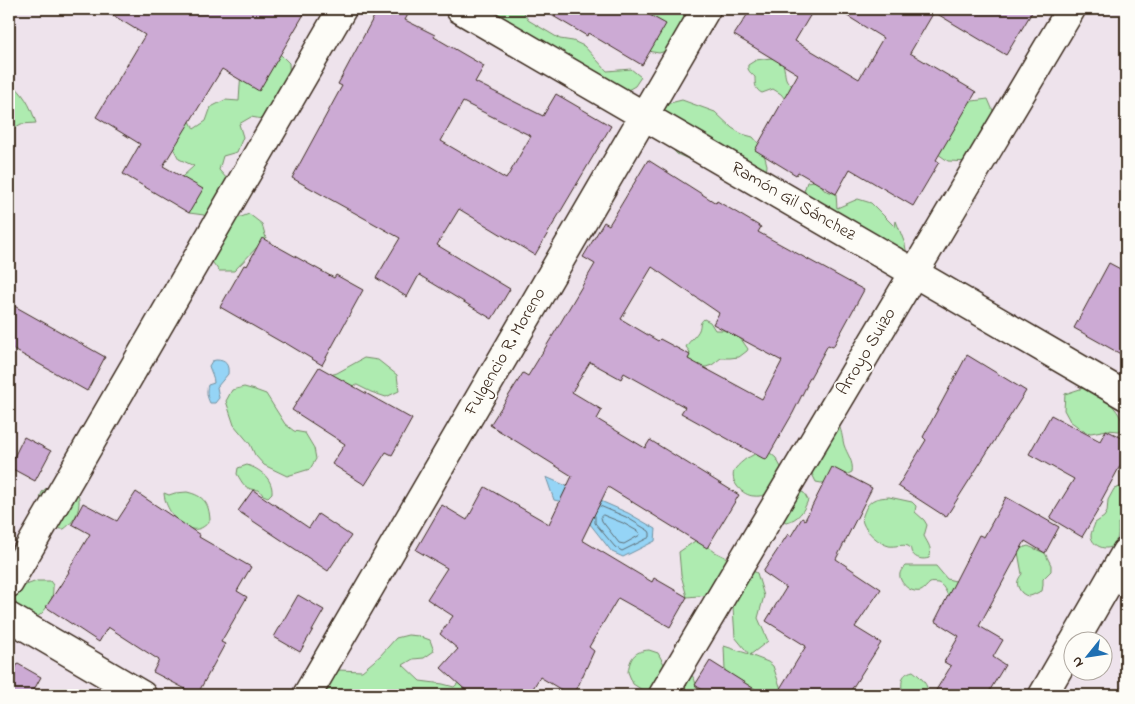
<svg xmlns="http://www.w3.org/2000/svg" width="1135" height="704" font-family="'Indie Flower',sans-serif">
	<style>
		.green { fill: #aeebb0; stroke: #748a67 }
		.water { fill: #95d4f6; stroke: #7190a0 }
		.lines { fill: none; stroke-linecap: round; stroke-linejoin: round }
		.shore { stroke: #5f6e74; stroke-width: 1 }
		.building { fill: #ccaad4; stroke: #3b2a1e; fill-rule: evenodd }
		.minor-casing { stroke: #3b2a1e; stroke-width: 31 }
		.minor { stroke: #fdfcf7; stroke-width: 28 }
		.labels { text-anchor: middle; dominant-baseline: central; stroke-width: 4; stroke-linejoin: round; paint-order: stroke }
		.street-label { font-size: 18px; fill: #3b2a1e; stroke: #fdfcf7 }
	</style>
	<rect width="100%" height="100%" fill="#eee3ec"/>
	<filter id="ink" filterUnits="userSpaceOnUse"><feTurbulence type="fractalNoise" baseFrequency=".02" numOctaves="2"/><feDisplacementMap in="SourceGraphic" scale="10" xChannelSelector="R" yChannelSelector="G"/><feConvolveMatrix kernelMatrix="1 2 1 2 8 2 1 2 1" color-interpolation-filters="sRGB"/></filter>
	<g filter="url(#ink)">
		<path class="green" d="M464,9H522L528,20L560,39L573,41L584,46L607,71L631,69L641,77L635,86L614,98Z
			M637,9H706L670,50L659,53L647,51L631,33Z
			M279,53L289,63L290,87L268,120L251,117L239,124L243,137L237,152L223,156L219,170L229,181L236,219L249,214L262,224L266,238L234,271H219L210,259L209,229L204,215L189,213L172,186L194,166L179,159L172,146L190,121L194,129L206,121L211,107L225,100L239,101L241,70Z
			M771,58L780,60C781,60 784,67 784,68C786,78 784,81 795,87L785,99L781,94L773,89L762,93C755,90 755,84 755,77C751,73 747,71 748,65L756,60Z
			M9,81C24,94 30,104 36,123L21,124L9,131Z
			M988,99L997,120L998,155L994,167L982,171L972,162L948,161L938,154L965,102Z
			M682,100L715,112L732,128L742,134L753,137L759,144L764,154L767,165L766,177L688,159L677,154L661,137L660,109L670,103Z
			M819,180L824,190L836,194L837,208L858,199L871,203L895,227L896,221L905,244L907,256L803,194L807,182Z
			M704,319L710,322L715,330H724L741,339L748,349L747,351L739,357L730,358H721L712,365L706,367H700L688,360L690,352L686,347C689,341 697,335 699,330C701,325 699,323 704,319Z
			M364,358L378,360L397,375L399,391L386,397L371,392L357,385L327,391L323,377L337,373Z
			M244,387L255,390L266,394L285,424L294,431L305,433L314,448L316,459L310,469L287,476L264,465L255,455L250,444L234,425L226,401L232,390Z
			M1083,388C1086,389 1091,390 1094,392C1107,398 1122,413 1124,428L1119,431L1107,430L1091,433L1085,432L1070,421L1064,410L1065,394Z
			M837,422C842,430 842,437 844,445C847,454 854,462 852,472C841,477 829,486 816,482L812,474L810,465Z
			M769,452L776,458L782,469L773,491C767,494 761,497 754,496C743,496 728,481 735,469C738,465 743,461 747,458C750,457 754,454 757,453C761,452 765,453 769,452Z
			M247,465C260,469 273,479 272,493L268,497L263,495L259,490C245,490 243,484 237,474L238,468Z
			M1126,485V518L1118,523C1118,529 1119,538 1115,543C1110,553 1091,547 1091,535C1091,532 1094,527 1095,523L1104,517L1107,512L1108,500L1114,489Z
			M49,486L77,489C82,505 78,519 64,529C61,529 59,529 56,527C49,523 38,503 41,495C42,490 46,489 49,486Z
			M796,489L804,493L808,500C804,511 798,520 786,522L778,517Z
			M187,492C204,496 209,503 210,520C193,545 165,514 164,493L169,495L175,493Z
			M889,497L912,502L916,506L915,512L924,520L927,525L924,536C928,544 933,549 929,558C923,560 916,559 912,553C910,550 912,548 908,546C903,544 894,547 889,546C880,544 866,532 863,523C861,518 864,513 866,508C871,498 879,498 889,497Z
			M698,539L715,552L757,573L764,596L758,618L768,641L750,655L768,662L773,666L783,695H764L725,671L724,646L749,654L735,637L732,593L687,597L681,575L679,552Z
			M1028,546L1045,553L1051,565V571L1043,579V585L1042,591C1038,592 1034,595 1030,596C1026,596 1025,595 1022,593C1016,586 1016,581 1022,574L1018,552L1022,548Z
			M905,566H936L947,579L964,583L948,596C946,591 943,585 938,583C936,583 932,582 930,583C927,585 925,589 921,591C913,593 904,587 901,580C898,574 901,570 905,566Z
			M37,581H50L53,585C53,589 53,593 52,597C51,601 48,605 46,608C38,620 31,620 21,609C15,603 14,600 15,592L26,585Z
			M408,635L419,636L430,640L434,651L424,658L413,659L403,665L420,681L443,684L454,687L481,662L496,669L480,695H311L327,676L338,670L362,671L380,656L396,638Z
			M649,650L658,653L664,664L666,674L690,673C696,679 697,687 696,695H650L633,684L628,672C630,658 634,651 649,650Z
			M913,671C921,677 929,685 928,695H902C902,684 899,674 913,671Z"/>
		<path class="water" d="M216,360C226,360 229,365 228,374L217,387L219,398L215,403H210C207,397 206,392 208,385L214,383C214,376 211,373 209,366L212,361Z
			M546,477L628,513L656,529L655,541L623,557L612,552L590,524V508L554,500Z"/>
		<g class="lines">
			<path class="shore" d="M603,515L623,523L639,532L640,535L624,544L619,543L602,521L601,517Z
				M595,516V523L615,547L622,551L650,537V533L649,531L626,517L600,506"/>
		</g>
		<path class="building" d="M103,9H307L259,91L222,69L163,166L203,189L189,213L123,174L140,144L96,117L145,35Z
			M378,9H411L405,20L435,35L434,37L484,66L475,82L543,116L556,94L611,126L535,255L459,209L437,245L510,289L492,319L419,275L407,297L376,278L400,238L292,178L342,86L338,84ZM463,102L531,136L506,179L441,141Z
			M541,9H639L666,24L642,65L588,33L587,36Z
			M751,9H814L795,41L859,79L883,38L836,9H1034L1006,55L934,12L910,53L976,92L936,160L939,162L913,206L850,169L836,194L798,172L796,175L755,150L798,74L734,35Z
			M648,160L716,203L717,201L761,227L758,232L864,290L833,347L828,345L806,385H807L793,413L766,460L681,413L685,407L624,373L621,379L590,362L572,392L602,410L597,419L645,448L650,440L739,495L707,548L608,487L582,540L652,582L654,578L687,597L670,627L618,598L589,647L594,651L574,695H570L540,677L529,695H471L441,668L458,649L440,634L453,616L427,599L447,568L416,550L442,505L467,520L485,487L549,524L572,476L490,425L523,373L528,376L558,327L595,264L583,257L604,222L609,225ZM652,267L719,313L713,324L782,361L762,399L688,359L690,355L660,339L658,341L621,319Z
			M262,238L334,278L336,275L363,290L322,365L284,342L283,343L220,307L244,265L247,266Z
			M1109,263L1126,272V357L1074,328Z
			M9,303L105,357L87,391L9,347Z
			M967,355L1026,391L946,517L898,486L926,440L923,437Z
			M319,367L412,419L392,455L386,452L365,485L332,464L345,444L292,410Z
			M1051,415L1100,441L1106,430L1126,440V455L1101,501L1103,502L1082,537L1050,518L1074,479L1029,454Z
			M24,437L51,451L35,481L9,467Z
			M832,467L872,488L836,559L881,589L855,627L881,643L848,695H776L806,646L766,621L786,588L763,572L788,534L791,536L802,518L805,520Z
			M253,490L309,528L318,514L351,536L328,571L238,511Z
			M136,492L200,535L199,537L251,567L237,591L247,597L221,642L225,644L197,695L153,672L159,660L108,627L99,642L46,607L69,572L68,571L90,534L72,524L83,503L117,521Z
			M1006,497L1059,527L1045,553L1025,541L979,626L1003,640L993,657L1005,665L987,695H933L951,666L944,662L959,636L935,621L979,535L984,537Z
			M298,595L324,610L300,652L274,637Z
			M710,661L764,695H710L695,685Z
			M18,664L41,677L31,695H9V679Z"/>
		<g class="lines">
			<defs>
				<path id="minor" d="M460,9L1126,396
					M9,583L342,9
					M9,617L142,695
					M1074,642L1126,552
					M307,695L706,9
					M663,695L1071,9
					M1043,695L1072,645"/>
			</defs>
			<use href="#minor" class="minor-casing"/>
			<use href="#minor" class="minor"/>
		</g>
	</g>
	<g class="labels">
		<g class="street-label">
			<text transform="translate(793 202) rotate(30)">Ramón Gil Sánchez</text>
			<text transform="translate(506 352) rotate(-60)">Fulgencio R. Moreno</text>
			<text transform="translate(867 352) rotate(-59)">Arroyo Suizo</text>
		</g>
	</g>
	<rect width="1135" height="704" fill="none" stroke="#fdfcf7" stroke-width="30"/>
	<rect x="15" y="15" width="1105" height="674" fill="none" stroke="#3b2a1e" stroke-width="2" filter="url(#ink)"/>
	<g transform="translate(1088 656) rotate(240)"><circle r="24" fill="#fdfcf7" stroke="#afa8a0"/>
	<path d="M0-4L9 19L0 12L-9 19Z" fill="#1f6fb2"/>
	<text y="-8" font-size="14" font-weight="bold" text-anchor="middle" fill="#3b2a1e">N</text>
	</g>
</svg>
